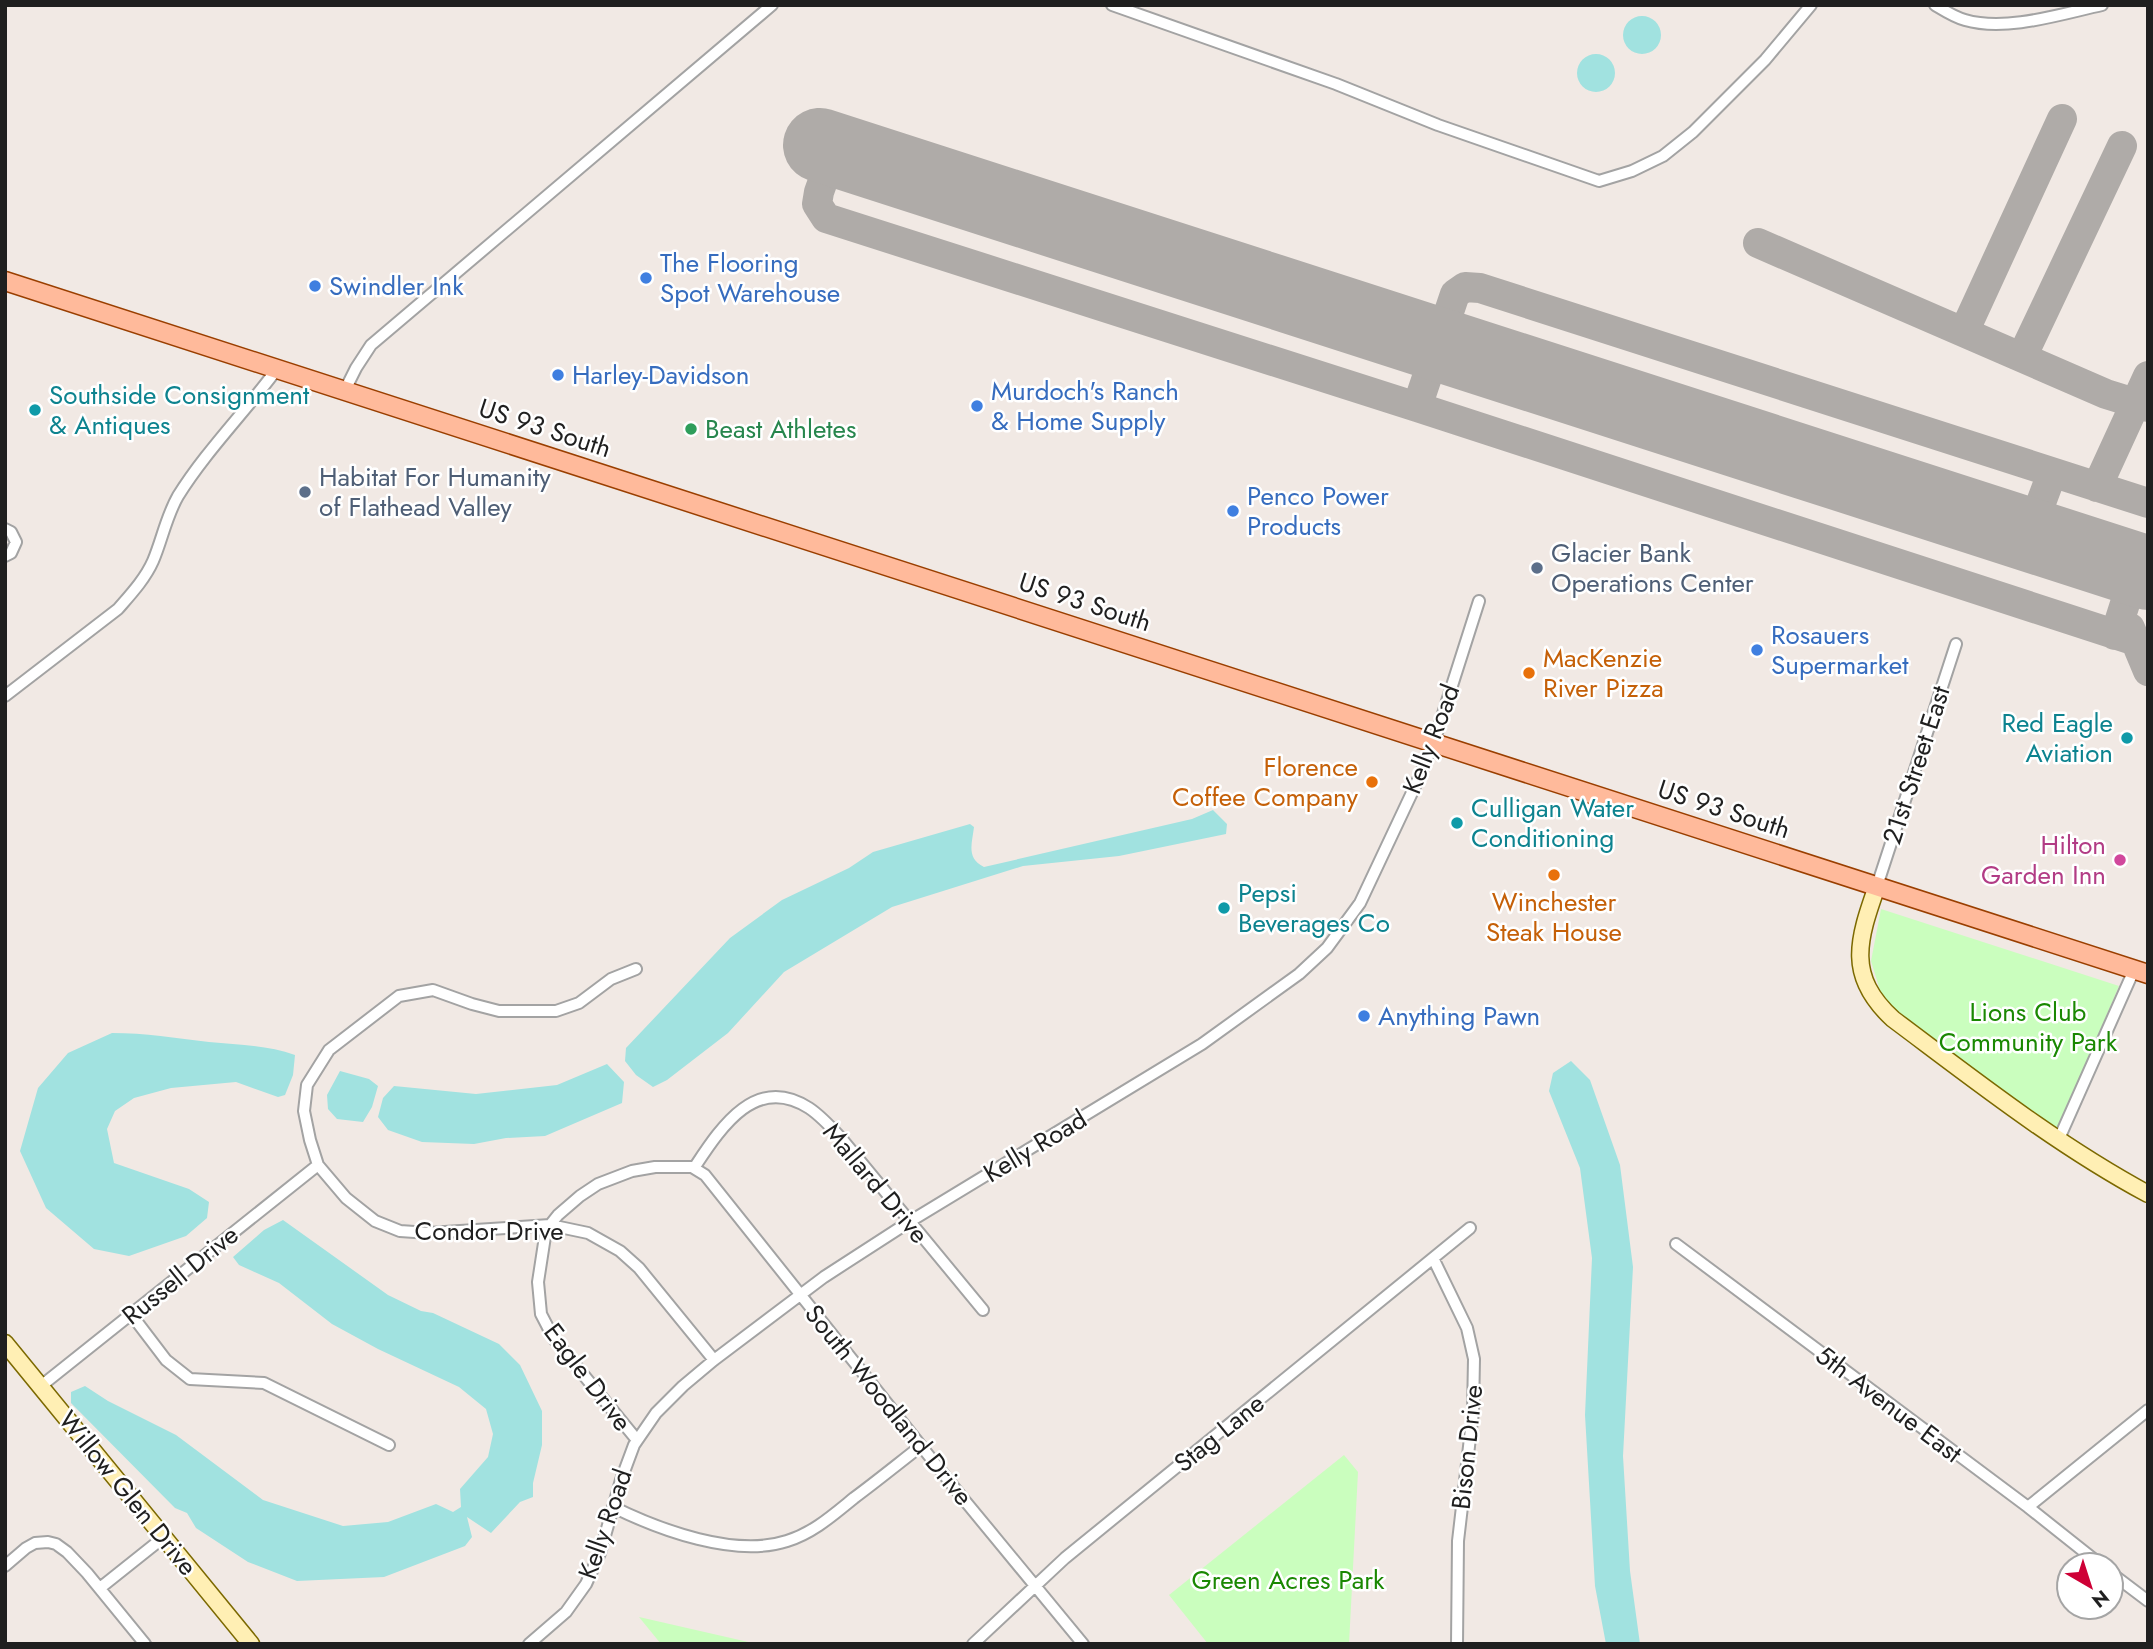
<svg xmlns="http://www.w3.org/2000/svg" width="2153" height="1649" font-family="Jost,sans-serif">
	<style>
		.park { fill: #cafebe }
		.water { fill: #a1e2e0 }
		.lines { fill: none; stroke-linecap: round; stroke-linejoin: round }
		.taxiway { stroke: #afaba8; stroke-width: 30 }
		.runway { stroke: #afaba8; stroke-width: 74 }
		.street-casing { stroke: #a3a3a3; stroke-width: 14 }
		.secondary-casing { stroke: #7c6900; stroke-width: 19 }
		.primary-casing { stroke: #9a3f00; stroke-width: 21 }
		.street { stroke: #fff; stroke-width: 10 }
		.secondary { stroke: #ffefb4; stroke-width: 16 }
		.primary { stroke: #ffba9b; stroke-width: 18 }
		.shop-dot { fill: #3f7fe0; stroke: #fff; stroke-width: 2.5 }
		.culture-dot { fill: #0f9aa8; stroke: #fff; stroke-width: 2.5 }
		.leisure-dot { fill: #2e9e5b; stroke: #fff; stroke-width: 2.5 }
		.service-dot { fill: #5c6f8a; stroke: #fff; stroke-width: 2.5 }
		.food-dot { fill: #e8710a; stroke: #fff; stroke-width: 2.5 }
		.hotel-dot { fill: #d1479c; stroke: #fff; stroke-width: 2.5 }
		.labels { text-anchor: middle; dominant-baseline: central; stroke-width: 5; stroke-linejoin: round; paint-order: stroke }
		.shop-label { font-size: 26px; fill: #366cbe; stroke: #fff; text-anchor: start }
		.culture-label { font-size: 26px; fill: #0d838f; stroke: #fff; text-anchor: start }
		.street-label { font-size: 26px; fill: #1f1f1f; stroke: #fff }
		.leisure-label { font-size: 26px; fill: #27864d; stroke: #fff; text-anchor: start }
		.service-label { font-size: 26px; fill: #4e5e75; stroke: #fff; text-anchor: start }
		.food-label { font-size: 26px; fill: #c56008; stroke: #fff; text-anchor: start }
		.hotel-label { font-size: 26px; fill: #b23c85; stroke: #fff; text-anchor: end }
		.park-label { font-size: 26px; fill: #1a8802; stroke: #fff }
	</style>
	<rect width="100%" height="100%" fill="#f1e9e4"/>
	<path class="park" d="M1881,909L2119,986L2057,1132L1883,1000L1871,961Z
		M1344,1455L1358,1472L1349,1644H1208L1169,1595Z
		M639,1617L757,1644H661Z"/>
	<path class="water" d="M1623 35a19 19 0 1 1 38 0a19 19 0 1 1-38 0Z
		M1577 73a19 19 0 1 1 38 0a19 19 0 1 1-38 0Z
		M1213,810L1227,824L1226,834L1119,856L1023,866L892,907L784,972L728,1033L667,1080L653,1087L636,1075L625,1061L626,1048L730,938L782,900L849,868L873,852L970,824L974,827C972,844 966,858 984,867L1192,819Z
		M112,1033C145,1033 176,1038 209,1042C239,1045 268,1045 295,1055L293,1075L285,1095L278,1097L236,1082L171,1088L134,1098L115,1111L107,1129L114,1163L189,1189L209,1202L207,1218L186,1236L129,1256L94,1249L46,1208L20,1151L38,1088L68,1053Z
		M1571,1061L1590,1080L1620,1165L1633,1267L1623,1456L1630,1571L1640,1644H1606L1595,1586L1585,1415L1592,1258L1580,1168L1549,1091L1553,1073Z
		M607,1064L624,1082L622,1103L545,1136L506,1138L474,1144L422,1142L388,1130L378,1117L383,1098L394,1086L476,1094L557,1085Z
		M340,1071L369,1079L378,1086L372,1107L363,1122L337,1119L328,1109L327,1095Z
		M283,1220L388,1295L421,1311L433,1313L499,1344L520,1365L542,1411V1445L533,1483V1497L520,1502L491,1533L467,1517L472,1537L465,1546L384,1577L297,1581L248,1562L196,1528L187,1513L175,1508L71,1403V1392L85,1386L108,1401L176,1435L263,1500L343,1526L388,1522L436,1504L453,1512L461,1507L460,1489L488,1457L493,1434L486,1409L459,1387L378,1349L332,1324L279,1283L239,1265L233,1257L264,1230Z"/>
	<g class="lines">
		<path class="taxiway" d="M834,150L819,192L817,204L826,218L1417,407L2148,645
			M1758,243L2106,394L2148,407
			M1964,332L2062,119
			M2022,357L2122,146
			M1417,407L1455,294L1465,287L1480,288L2148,503
			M2097,487L2148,376
			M2029,535L2052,473
			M2130,628L2148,671
			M2115,635L2136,569"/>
		<path class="runway" d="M820,145L2148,573"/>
		<defs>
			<path id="street" d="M1112,5L1336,84L1438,125L1599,181L1632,171L1663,156L1693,132L1765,60L1811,5
				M1935,5C1945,11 1954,17 1965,20C2006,32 2061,14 2102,5
				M345,390L356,368L371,345L772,5
				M5,529L11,532L16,542L11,553L5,556
				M5,696L118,609C131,594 145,579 153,561C162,540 166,517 178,496C206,451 245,412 277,369
				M1877,886L1956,644
				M636,969L611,979L579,1003L556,1011H499L472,1004L433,990L399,996L329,1050L307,1085L304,1111L310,1140L318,1165L346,1198L375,1221L400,1231L429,1233L550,1225L588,1233L620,1251L639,1268L714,1360
				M2058,1141L2134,970
				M694,1168C720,1129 755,1073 809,1108C821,1116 831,1127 841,1138L983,1310
				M1676,1244L2028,1507L2101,1565
				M1433,1258L1467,1328L1474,1359L1473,1412L1458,1541L1457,1644
				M131,1314L166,1360L190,1379L264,1383L389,1445
				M41,1386L318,1165
				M637,1440L554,1339L541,1314L538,1282L546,1230L558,1215L580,1196L598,1184L632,1171L655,1167H692L705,1175L961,1496L1083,1644
				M613,1507C660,1530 735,1558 787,1541C813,1533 833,1515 854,1498C877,1481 899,1463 921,1446
				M2028,1507L2148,1410
				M5,1566L26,1548L35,1543L48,1542L56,1544L67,1552L87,1573L145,1644
				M2111,1573L2148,1601
				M100,1588L164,1537
				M529,1644L566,1612L586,1584L600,1553L621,1480L634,1445L656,1413L683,1386L714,1360L824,1277L909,1222L1202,1044L1299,974L1327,948L1360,903L1417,782L1434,742L1479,601
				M973,1644L1065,1558L1470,1228"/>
			<path id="secondary" d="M1877,886C1858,940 1846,976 1893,1019C1976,1081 2057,1145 2148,1194
				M5,1343L251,1644"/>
			<path id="primary" d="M5,281L2148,974"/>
		</defs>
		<use href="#street" class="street-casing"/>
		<use href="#secondary" class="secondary-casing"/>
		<use href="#primary" class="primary-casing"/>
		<use href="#street" class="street"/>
		<use href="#secondary" class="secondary"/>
		<use href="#primary" class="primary"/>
	</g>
	<g class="shop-dot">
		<circle cx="646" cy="278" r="7"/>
		<circle cx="315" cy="286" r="7"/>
		<circle cx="558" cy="375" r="7"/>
		<circle cx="977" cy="406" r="7"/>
		<circle cx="1233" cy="511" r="7"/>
		<circle cx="1757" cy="650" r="7"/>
		<circle cx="1364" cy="1016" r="7"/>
	</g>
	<g class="culture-dot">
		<circle cx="35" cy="410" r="7"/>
		<circle cx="2127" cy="738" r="7"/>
		<circle cx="1457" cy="823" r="7"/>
		<circle cx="1224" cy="908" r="7"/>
	</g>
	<circle class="leisure-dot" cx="691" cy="429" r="7"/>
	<g class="service-dot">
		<circle cx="305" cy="492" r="7"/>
		<circle cx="1537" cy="568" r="7"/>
	</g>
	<g class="food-dot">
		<circle cx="1529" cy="673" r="7"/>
		<circle cx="1372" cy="782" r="7"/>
		<circle cx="1554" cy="875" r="7"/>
	</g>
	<circle class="hotel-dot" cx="2120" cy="860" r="7"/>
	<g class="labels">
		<g class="shop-label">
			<text x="660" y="263">The Flooring<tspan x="660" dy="30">Spot Warehouse</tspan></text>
			<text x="329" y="286">Swindler Ink</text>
			<text x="572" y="375">Harley-Davidson</text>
			<text x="991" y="391">Murdoch's Ranch<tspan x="991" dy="30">&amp; Home Supply</tspan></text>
			<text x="1247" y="496">Penco Power<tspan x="1247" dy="30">Products</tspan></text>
			<text x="1771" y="635">Rosauers<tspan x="1771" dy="30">Supermarket</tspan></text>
			<text x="1378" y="1016">Anything Pawn</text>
		</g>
		<g class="culture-label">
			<text x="49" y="395">Southside Consignment<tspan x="49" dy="30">&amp; Antiques</tspan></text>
			<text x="2113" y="723" text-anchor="end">Red Eagle<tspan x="2113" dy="30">Aviation</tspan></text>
			<text x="1471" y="808">Culligan Water<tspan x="1471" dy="30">Conditioning</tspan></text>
			<text x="1238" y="893">Pepsi<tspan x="1238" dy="30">Beverages Co</tspan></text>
		</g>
		<g class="street-label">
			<text transform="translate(545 428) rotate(18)">US 93 South</text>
			<text transform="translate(1085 602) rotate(18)">US 93 South</text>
			<text transform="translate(1431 739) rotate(-69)">Kelly Road</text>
			<text transform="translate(1916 765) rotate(-72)">21st Street East</text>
			<text transform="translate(1724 809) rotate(18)">US 93 South</text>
			<text transform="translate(1035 1146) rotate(-31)">Kelly Road</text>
			<text transform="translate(876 1183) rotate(50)">Mallard Drive</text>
			<text x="489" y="1231">Condor Drive</text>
			<text transform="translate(180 1275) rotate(-39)">Russell Drive</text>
			<text transform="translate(588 1377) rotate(53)">Eagle Drive</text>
			<text transform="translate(1889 1404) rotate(37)">5th Avenue East</text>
			<text transform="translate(889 1405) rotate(51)">South Woodland Drive</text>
			<text transform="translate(1219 1433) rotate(-39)">Stag Lane</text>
			<text transform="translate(1467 1447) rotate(-84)">Bison Drive</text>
			<text transform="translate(128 1493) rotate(51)">Willow Glen Drive</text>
			<text transform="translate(605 1524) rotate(-71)">Kelly Road</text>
		</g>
		<g class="leisure-label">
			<text x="705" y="429">Beast Athletes</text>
		</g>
		<g class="service-label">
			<text x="319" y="477">Habitat For Humanity<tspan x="319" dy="30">of Flathead Valley</tspan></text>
			<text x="1551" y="553">Glacier Bank<tspan x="1551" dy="30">Operations Center</tspan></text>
		</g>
		<g class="food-label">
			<text x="1543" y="658">MacKenzie<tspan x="1543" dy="30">River Pizza</tspan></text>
			<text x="1358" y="767" text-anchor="end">Florence<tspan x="1358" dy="30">Coffee Company</tspan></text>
			<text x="1554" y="902" text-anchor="middle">Winchester<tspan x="1554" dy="30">Steak House</tspan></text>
		</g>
		<g class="hotel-label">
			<text x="2106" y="845">Hilton<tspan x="2106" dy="30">Garden Inn</tspan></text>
		</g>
		<g class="park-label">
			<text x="2028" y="1012">Lions Club<tspan x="2028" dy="30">Community Park</tspan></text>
			<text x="1288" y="1580">Green Acres Park</text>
		</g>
	</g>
	<rect width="2153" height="1649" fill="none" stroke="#1f1f1f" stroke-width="14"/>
	<g transform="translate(2090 1586) rotate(141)"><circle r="33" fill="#ffffff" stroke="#a5a5a5" stroke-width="2"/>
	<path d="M0-5L12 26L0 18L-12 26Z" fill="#ce0036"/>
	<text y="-10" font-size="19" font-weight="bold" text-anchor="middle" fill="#1f1f1f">N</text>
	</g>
</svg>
